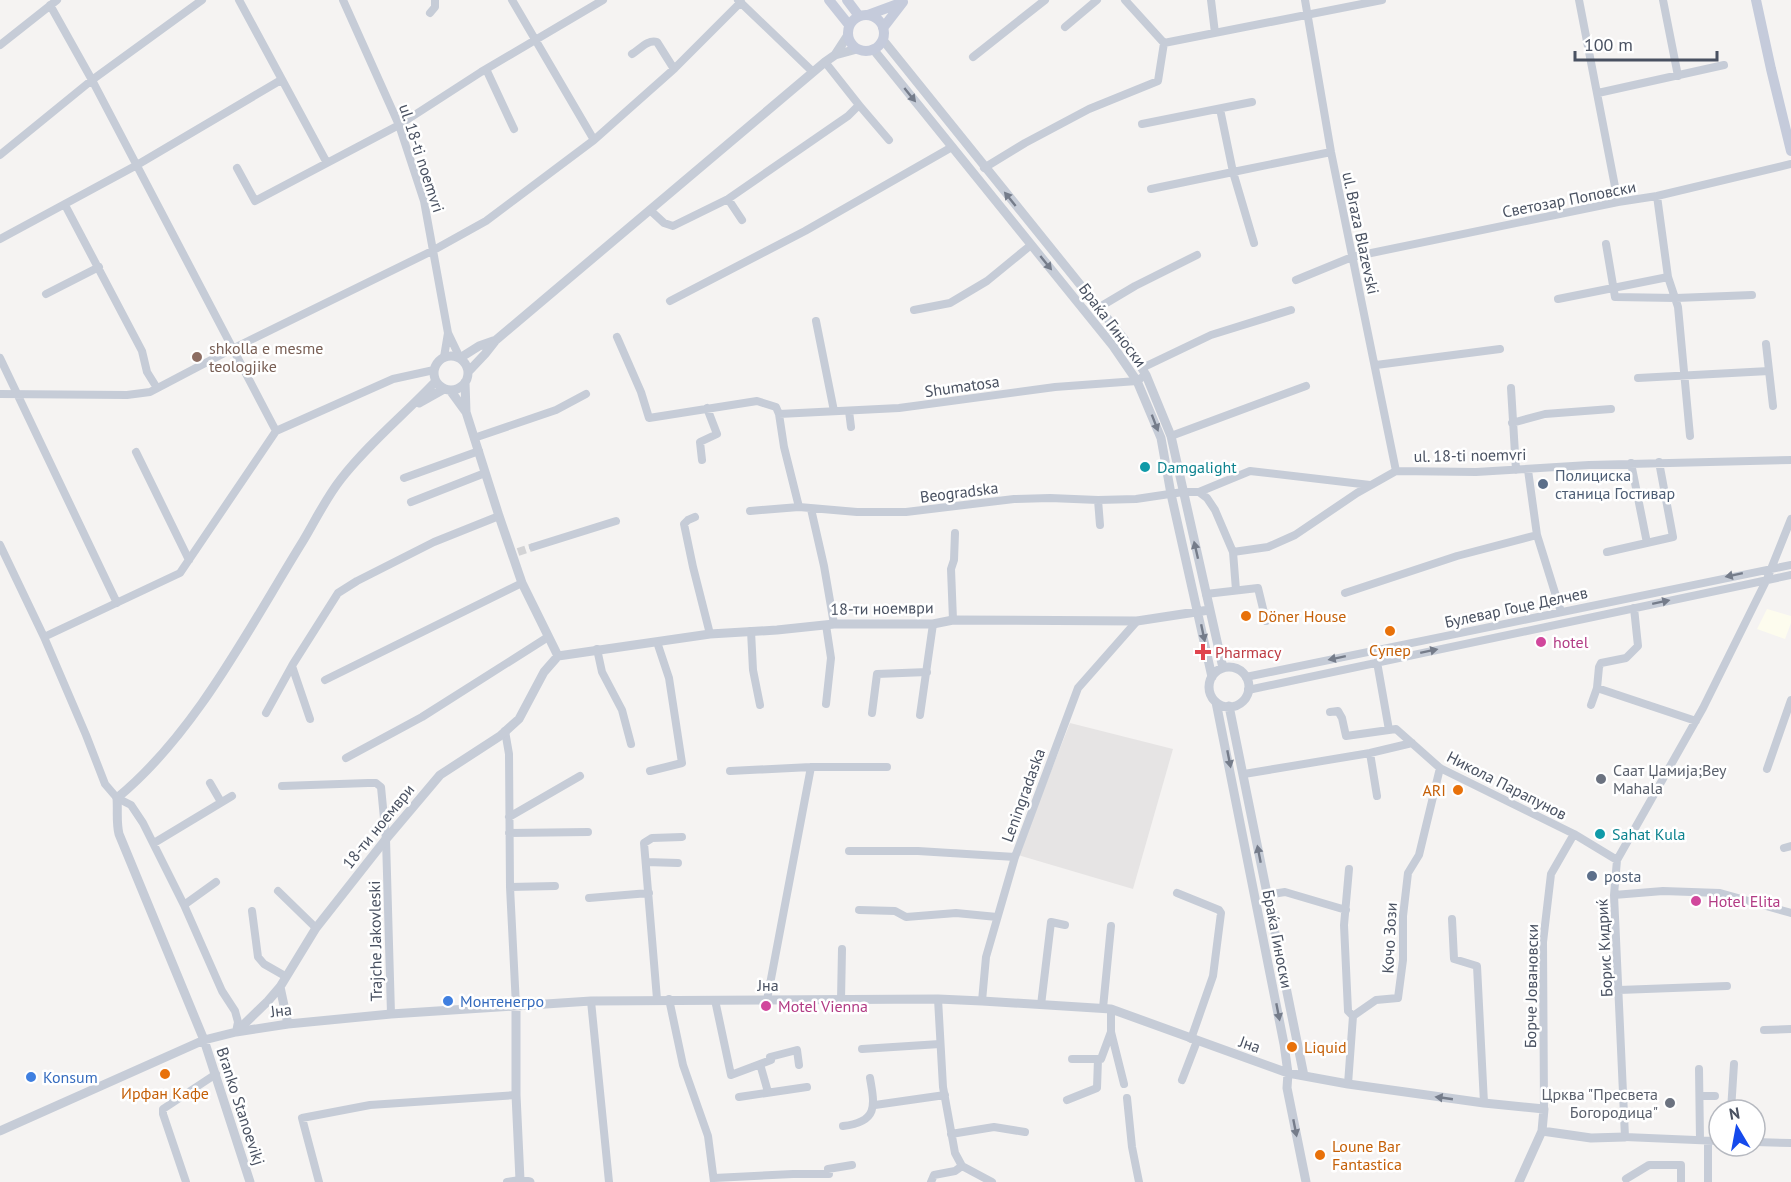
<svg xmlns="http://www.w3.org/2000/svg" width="1791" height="1182" font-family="'PT Sans',sans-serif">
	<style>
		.commercial { fill: #fdfcee }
		.education { fill: #e6e4e4 }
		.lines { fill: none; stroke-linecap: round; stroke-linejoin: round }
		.minor-tunnel { stroke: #d3d3d5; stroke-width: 8; stroke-dasharray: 8 4; stroke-linecap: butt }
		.minor { stroke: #c6ccd7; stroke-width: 8 }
		.tertiary { stroke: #c6ccd7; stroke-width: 9 }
		.secondary { stroke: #c5cbdb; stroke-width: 10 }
		.oneway { fill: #757c8a }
		.education-dot { fill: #8d6e63; stroke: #fff; stroke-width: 2 }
		.culture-dot { fill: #0f9aa8; stroke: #fff; stroke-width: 2 }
		.service-dot { fill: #5c6f8a; stroke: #fff; stroke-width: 2 }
		.food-dot { fill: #e8710a; stroke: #fff; stroke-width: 2 }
		.hotel-dot { fill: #d1479c; stroke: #fff; stroke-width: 2 }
		.health-dot { fill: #e0444e; stroke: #fff; stroke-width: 2 }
		.worship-dot { fill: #6b7280; stroke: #fff; stroke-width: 2 }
		.shop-dot { fill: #3f7fe0; stroke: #fff; stroke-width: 2 }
		.labels { text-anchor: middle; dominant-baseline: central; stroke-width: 5; stroke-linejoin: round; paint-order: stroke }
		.street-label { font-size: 16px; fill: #495161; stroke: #fff }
		.education-label { font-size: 16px; fill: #785e54; stroke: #fff; text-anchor: start }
		.culture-label { font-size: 16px; fill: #0d838f; stroke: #fff; text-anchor: start }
		.service-label { font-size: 16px; fill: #4e5e75; stroke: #fff; text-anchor: start }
		.food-label { font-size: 16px; fill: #c56008; stroke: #fff; text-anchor: start }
		.hotel-label { font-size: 16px; fill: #b23c85; stroke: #fff; text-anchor: start }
		.health-label { font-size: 16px; fill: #be3a42; stroke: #fff; text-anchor: start }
		.worship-label { font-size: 16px; fill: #5b616d; stroke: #fff; text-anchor: start }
		.shop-label { font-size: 16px; fill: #366cbe; stroke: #fff; text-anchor: start }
	</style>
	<rect width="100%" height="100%" fill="#f5f3f2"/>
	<path class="commercial" d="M1767,609L1791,616V623L1785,639L1757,629Z"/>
	<path class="education" d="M1070,723L1173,749L1133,889L1018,855Z"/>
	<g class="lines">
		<path class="minor-tunnel" d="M518,552L533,547"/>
		<path class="minor" d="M239,0L327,163
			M343,0L399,125L424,201L448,333L460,358
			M512,0L594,140
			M738,0L813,72
			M1125,0L1164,43L1382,0
			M1211,0L1215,33
			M1305,0L1331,152L1396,471
			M1579,0L1618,202
			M1663,0L1678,76
			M50,5L92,80L276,431
			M430,13L435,7V0
			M1065,27L1097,0
			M0,45L57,0
			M632,54C640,49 648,39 657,42L674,69
			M973,57L1045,0
			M825,62L859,105
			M486,69L514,129
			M1598,93L1724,65
			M1142,124L1252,102
			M0,155L92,80L202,0
			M237,168L255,201L399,125L481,72L603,0
			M984,168L1025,143L1089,109L1158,81L1164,43
			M1151,189L1233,172L1220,109
			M1657,196L1668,277L1678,307L1690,436
			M728,199L742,220
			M65,205L142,351L147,372L157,388
			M651,211L664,223L673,226L728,199L848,116L859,105L889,140
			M0,239L137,165L281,80
			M1254,243L1233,172L1331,152
			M1606,244L1615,297L1676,298L1752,295
			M1296,280L1352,257L1618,202L1657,196L1791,164
			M46,294L99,267
			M1558,299L1668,277
			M670,301L805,231L952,147
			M1098,308L1135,286L1197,255
			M914,310L950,303L987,281L1031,245
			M816,321L834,411
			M617,337L641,392L649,418L757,401L776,407L779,414L784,447L799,507
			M1766,344L1773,406
			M444,357L448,333
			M0,358L117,603
			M1376,365L1500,349
			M1142,368L1211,335L1291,310
			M1638,378L1769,371
			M1511,388L1516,470
			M0,394L127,395L150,392L232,349L432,251L486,221L594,140L674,69L741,2
			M849,411L851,427
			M779,414L899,408L1055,387L1137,381L1141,378
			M1512,423L1545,414L1611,409
			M1171,436L1306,386
			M474,438L556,410L586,394
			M136,452L189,560
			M702,460L700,442L717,434L707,408
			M1631,463L1647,543
			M1528,470L1537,535L1561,612
			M404,478L479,451
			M1199,492L1250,471L1370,485
			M1098,500L1100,525
			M411,502L485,473
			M811,509L824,566L834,624
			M750,511L799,507L857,512H906L1014,499L1050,498L1098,500L1136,499L1183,492H1199L1207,498L1215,510L1233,552L1268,547L1295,535L1357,493L1396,471L1476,472L1589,465L1791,460
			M695,517L688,520L684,524L693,567L710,634
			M0,545L44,637L86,735L105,784L117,798L131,805L143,823L184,905L222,991L235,1011L238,1022L236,1032
			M533,547L616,521
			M1233,552L1236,590
			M1607,552L1673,537L1659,462
			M1345,593L1457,556L1537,535
			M1206,594L1258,588L1266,621
			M953,620L951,569L954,560L955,533
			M751,631L753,670L760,705
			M44,637L180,573L276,431L393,379L434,370
			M597,649L602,672L622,710L631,744
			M1377,662L1389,730
			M292,666L310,719
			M1246,677L1791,565
			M325,680L522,583
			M1597,688L1696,721
			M1248,690L1791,575
			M826,704L831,658L826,625
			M1591,705L1597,688L1599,667L1601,663L1626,658L1638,646L1634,608
			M1330,712L1338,711L1342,718L1346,736L1396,729L1440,768L1574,834L1617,860
			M266,713L293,664L338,593L357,581L434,542L499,516
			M872,713L877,674L927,672
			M920,715L933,624
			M505,731L509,754L510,887L516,1006
			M1370,753L1377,796
			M346,758L422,717L548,637
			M1767,769L1791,700
			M650,771L682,763L669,678L657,642
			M730,771L811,767H887
			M1244,774L1370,753L1412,743
			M210,783L221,802
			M282,786L368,783H376L381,787L386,839L391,1014
			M509,817L580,776
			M509,833L588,832
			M154,843L232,796
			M1784,848L1791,846
			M849,851H918L1015,857
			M646,862L678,863
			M1349,869L1344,925L1348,1011L1353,1016
			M510,887L555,886
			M278,891L316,928
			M1177,893L1219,910L1221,913L1213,976L1191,1039
			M1266,895L1285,892L1346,910
			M1614,895L1663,891L1720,893L1791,913
			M589,898L649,893
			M184,905L216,882
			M859,910L895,911L906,917L956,913L997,917
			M252,911L258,957L264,964L285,976
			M1452,919L1454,959L1477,966L1484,1103
			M1619,990L1727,986
			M657,999L644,843L652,838L682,837
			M669,999L683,1065L708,1136L714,1182
			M938,999L943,1087L955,1153L962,1166L992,1182
			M715,1000L731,1075L771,1060L770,1057L797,1050L799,1065
			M767,1000L811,767
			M841,1000L842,949
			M591,1001L609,1182
			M982,1001L986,957L1015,857L1078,688L1137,621
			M1041,1005L1051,922L1065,925
			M1103,1008L1111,926
			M1111,1009V1032L1124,1084
			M1764,1030L1791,1029
			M862,1049L940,1044
			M1072,1059H1101L1111,1032
			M760,1064L768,1092
			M1699,1069L1700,1140
			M1182,1080L1197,1041
			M1348,1084L1353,1016L1376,1000L1398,998L1403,960V916L1408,873L1419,855L1440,768
			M1700,1096H1715
			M739,1097L807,1087
			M1127,1098L1132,1147L1139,1182
			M1067,1100L1097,1088L1098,1059
			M875,1105L945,1095
			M1544,1109L1543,942L1551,874L1574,834
			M1731,1110L1734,1064
			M843,1126C878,1122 875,1106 870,1078
			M951,1134L994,1127L1025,1132
			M1708,1141V1182
			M1719,1141L1625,1137L1614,895L1617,860L1703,708L1767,579L1791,519
			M1755,1142L1791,1143
			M714,1178L793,1174H829L828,1169L852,1165
			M1626,1179L1649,1165H1681V1182
			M186,1182L163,1114V1109L216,1074
			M319,1182L302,1118L370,1105L516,1095
			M507,1182L520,1180V1182
			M931,1182L934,1175L955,1171L962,1166"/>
		<path class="tertiary" d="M883,40L1124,339L1146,375L1171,436L1223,668
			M873,49L1113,346L1137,381L1161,438L1171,494L1212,677
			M835,55L848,35
			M434 373a17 17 0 1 1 34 0a17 17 0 1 1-34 0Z
			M460,358L479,346L496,340
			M468,372L485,354L496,340L825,62L835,55L857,49
			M465,382L466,412L499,516L522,583L558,656
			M450,390L466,412
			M419,403L444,389
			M1209 687a20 20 0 1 1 40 0a20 20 0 1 1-40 0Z
			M1216,702L1284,1044L1288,1073L1287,1088L1306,1182
			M1229,706L1304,1076
			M280,987L288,1024
			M516,1006V1095L520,1180L530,1182
			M236,1032L268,1001L280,987L316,928L386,839L440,775L500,736L519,719L544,672L558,656L710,634L777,630L834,624H933L953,620L1137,621L1209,610
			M0,1131L204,1040L236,1032L288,1024L391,1014L591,1001L938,999L982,1001L1111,1009L1288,1073L1348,1084L1484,1103L1544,1109L1542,1131L1519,1182
			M1542,1131L1591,1138L1625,1137
			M250,1182L204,1040L119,834C116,822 118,810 117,798C196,733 249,628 303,541C315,521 326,498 341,479C369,443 405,414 436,381"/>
		<path class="secondary" d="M829,0L849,25
			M847,0L859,16
			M1756,0L1771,69L1791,151
			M848 33a18 18 0 1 1 36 0a18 18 0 1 1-36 0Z
			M868,15L903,2
			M883,28L903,2"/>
	</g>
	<defs><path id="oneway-solid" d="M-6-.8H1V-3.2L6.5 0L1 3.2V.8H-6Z" transform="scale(1.5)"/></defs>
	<g class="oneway">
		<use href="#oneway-solid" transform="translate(910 95) rotate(51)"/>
		<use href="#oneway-solid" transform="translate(1010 199) rotate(-129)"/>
		<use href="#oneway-solid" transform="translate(1046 263) rotate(51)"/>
		<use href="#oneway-solid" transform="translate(1155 423) rotate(69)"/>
		<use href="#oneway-solid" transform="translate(1196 550) rotate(-103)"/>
		<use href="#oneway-solid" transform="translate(1734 575) rotate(168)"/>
		<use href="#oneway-solid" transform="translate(1661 602) rotate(-12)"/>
		<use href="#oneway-solid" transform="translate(1203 633) rotate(78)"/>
		<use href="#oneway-solid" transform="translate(1429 651) rotate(-12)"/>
		<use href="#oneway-solid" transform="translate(1337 658) rotate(168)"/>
		<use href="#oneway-solid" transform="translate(1229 759) rotate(79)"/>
		<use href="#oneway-solid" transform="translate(1259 854) rotate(-101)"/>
		<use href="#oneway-solid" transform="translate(1278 1012) rotate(79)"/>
		<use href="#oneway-solid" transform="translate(1444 1098) rotate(-172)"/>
		<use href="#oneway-solid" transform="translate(1295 1128) rotate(79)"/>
	</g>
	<circle class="education-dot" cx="197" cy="357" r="6"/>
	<g class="culture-dot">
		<circle cx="1145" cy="467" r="6"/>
		<circle cx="1600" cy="834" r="6"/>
	</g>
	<g class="service-dot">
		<circle cx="1543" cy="484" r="6"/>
		<circle cx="1592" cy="876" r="6"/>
	</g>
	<g class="food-dot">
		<circle cx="1246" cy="616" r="6"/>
		<circle cx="1390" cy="631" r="6"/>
		<circle cx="1458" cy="790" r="6"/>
		<circle cx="1292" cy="1047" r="6"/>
		<circle cx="165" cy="1074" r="6"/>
		<circle cx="1320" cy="1155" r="6"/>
	</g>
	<g class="hotel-dot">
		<circle cx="1541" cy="642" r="6"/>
		<circle cx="1696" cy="901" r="6"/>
		<circle cx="766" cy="1006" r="6"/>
	</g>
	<path class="health-dot" d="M1200 643h6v6h6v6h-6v6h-6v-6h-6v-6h6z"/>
	<g class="worship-dot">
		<circle cx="1601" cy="779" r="6"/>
		<circle cx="1670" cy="1103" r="6"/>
	</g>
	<g class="shop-dot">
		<circle cx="448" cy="1001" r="6"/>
		<circle cx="31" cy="1077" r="6"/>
	</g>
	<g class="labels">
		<g class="street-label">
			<text transform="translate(422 158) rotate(72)">ul. 18-ti noemvri</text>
			<text transform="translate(1569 199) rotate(-11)">Светозар Поповски</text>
			<text transform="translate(1361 233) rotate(78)">ul. Braza Blazevski</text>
			<text transform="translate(1113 325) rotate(53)">Браќа Гиноски</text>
			<text transform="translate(962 386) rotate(-8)">Shumatosa</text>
			<text transform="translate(1470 455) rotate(-1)">ul. 18-ti noemvri</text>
			<text transform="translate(959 492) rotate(-7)">Beogradska</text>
			<text transform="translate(1516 607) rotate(-12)">Булевар Гоце Делчев</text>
			<text transform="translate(882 608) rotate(-1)">18-ти ноември</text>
			<text transform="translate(1507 785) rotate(27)">Никола Парапунов</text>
			<text transform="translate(1023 795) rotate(-70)">Leningradaska</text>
			<text transform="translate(378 826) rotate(-51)">18-ти ноември</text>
			<text transform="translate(1389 938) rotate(-87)">Кочо Зози</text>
			<text transform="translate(1278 939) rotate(79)">Браќа Гиноски</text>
			<text transform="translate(375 941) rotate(-91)">Trajche Jakovleski</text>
			<text transform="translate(1604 948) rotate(-93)">Борис Кидриќ</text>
			<text x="768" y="985">Јна</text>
			<text transform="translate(1531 986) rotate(-89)">Борче Јовановски</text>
			<text transform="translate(281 1010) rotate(-7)">Јна</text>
			<text transform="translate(1250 1044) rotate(19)">Јна</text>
			<text transform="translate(241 1106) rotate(72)">Branko Stanoevikj</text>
		</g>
		<g class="education-label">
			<text x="209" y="348">shkolla e mesme<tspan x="209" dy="18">teologjike</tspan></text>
		</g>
		<g class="culture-label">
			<text x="1157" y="467">Damgalight</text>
			<text x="1612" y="834">Sahat Kula</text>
		</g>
		<g class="service-label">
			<text x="1555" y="475">Полициска<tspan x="1555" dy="18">станица Гостивар</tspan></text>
			<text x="1604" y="876">posta</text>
		</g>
		<g class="food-label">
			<text x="1258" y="616">Döner House</text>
			<text x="1390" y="650" text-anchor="middle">Супер</text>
			<text x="1446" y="790" text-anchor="end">ARI</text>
			<text x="1304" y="1047">Liquid</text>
			<text x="165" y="1093" text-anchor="middle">Ирфан Кафе</text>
			<text x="1332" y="1146">Loune Bar<tspan x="1332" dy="18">Fantastica</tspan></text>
		</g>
		<g class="hotel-label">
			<text x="1553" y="642">hotel</text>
			<text x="1708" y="901">Hotel Elita</text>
			<text x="778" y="1006">Motel Vienna</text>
		</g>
		<g class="health-label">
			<text x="1215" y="652">Pharmacy</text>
		</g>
		<g class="worship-label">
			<text x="1613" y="770">Саат Џамија;Bey<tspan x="1613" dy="18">Mahala</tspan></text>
			<text x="1658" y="1094" text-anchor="end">Црква "Пресвета<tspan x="1658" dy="18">Богородица"</tspan></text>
		</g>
		<g class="shop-label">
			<text x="460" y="1001">Монтенегро</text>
			<text x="43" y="1077">Konsum</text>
		</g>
	</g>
	<g transform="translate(1737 1128) rotate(350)"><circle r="28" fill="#ffffff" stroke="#b6b9c0" stroke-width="1.5"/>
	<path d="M0-4.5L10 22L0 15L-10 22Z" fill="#154aec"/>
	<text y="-9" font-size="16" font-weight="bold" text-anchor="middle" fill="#495161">N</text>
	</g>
	<path d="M1575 51v9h142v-9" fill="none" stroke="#495161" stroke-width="3"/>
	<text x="1584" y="51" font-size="18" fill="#495161" stroke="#ffffff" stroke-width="4.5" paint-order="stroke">100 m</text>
</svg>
